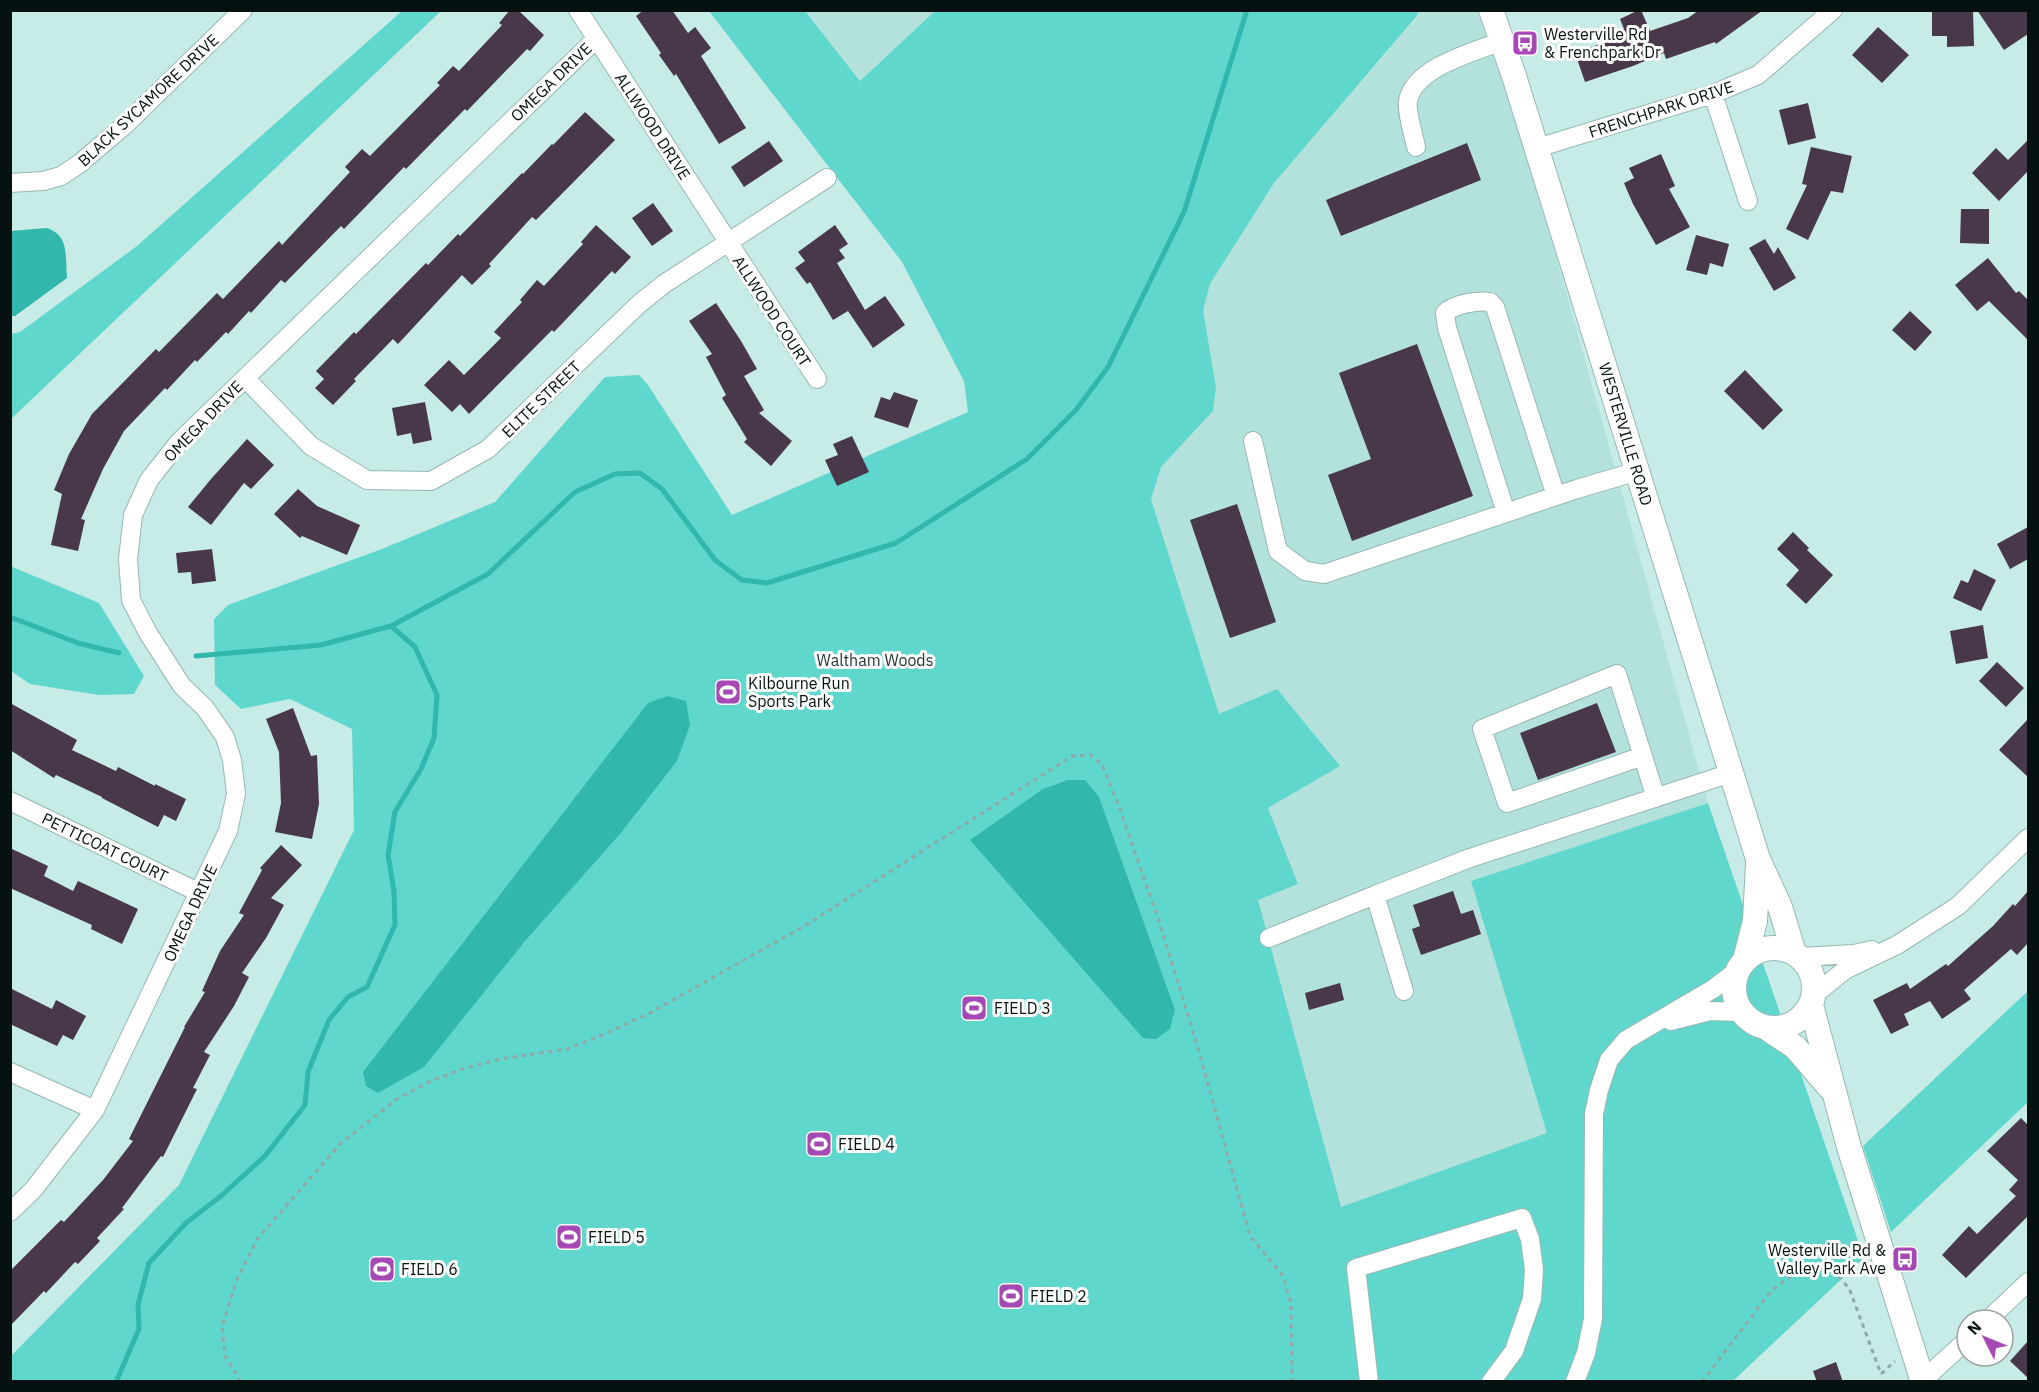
<svg xmlns="http://www.w3.org/2000/svg" width="2039" height="1392" font-family="'IBM Plex Sans',sans-serif">
	<style>
		.built { fill: #b3e1db }
		.green { fill: #60d7cc }
		.water { fill: #31b7ac }
		.lines { fill: none; stroke-linecap: round; stroke-linejoin: round }
		.stream { stroke: #31b7ac; stroke-width: 5 }
		.building { fill: #48384a }
		.minor-casing { stroke: #96b8b3; stroke-width: 20 }
		.major-casing { stroke: #96b8b3; stroke-width: 26 }
		.path { stroke: #8daaa6; stroke-width: 3; stroke-dasharray: 4.5 4.5; stroke-linecap: butt }
		.minor { stroke: #fff; stroke-width: 18 }
		.major { stroke: #fff; stroke-width: 24 }
		.labels { text-anchor: middle; dominant-baseline: central; stroke-width: 6; stroke-linejoin: round; paint-order: stroke }
		.poi-label { font-size: 16px; fill: #061211; stroke: #fff; text-anchor: start }
		.street-label { font-size: 16px; fill: #061211; stroke: #fff }
		.park-label { font-size: 16px; fill: #1e3432; stroke: #fff }
	</style>
	<rect width="100%" height="100%" fill="#c7ebe6"/>
	<path class="built" d="M805,11H935L860,81Z
		M1419,11H1488L1708,803L1471,881L1547,1133L1341,1208L1244,905L1298,884L1268,808L1339,766L1219,715L1151,499L1160,467L1213,411L1216,387L1203,310L1210,284L1274,183L1416,18Z"/>
	<path class="green" d="M402,11H441L11,419V334L20,332L137,246Z
		M709,11H805L860,81L935,11H1419L1416,17L1274,183L1210,284L1203,310L1216,387L1213,411L1161,467L1151,499L1219,714L1277,689L1340,766L1268,808L1298,884L1258,900L1341,1207L1547,1133L1471,881L1708,803L1864,1258L1733,1381L11,1382V1356L179,1185L354,830L352,729L290,699L241,709L215,685L214,619L228,605L382,549L495,502L605,377L639,375L648,385L732,515L968,412L964,381L902,262Z
		M10,566L99,603L144,676L134,694L99,695L30,684L11,671Z
		M2028,991V1102L1891,1232L1863,1146Z"/>
	<path class="water" d="M47,228C70,236 65,257 67,278L15,316H11V231Z
		M667,696L686,701L690,725L677,761L620,834L525,941L424,1067L378,1093L366,1086L363,1072L648,703Z
		M1068,780H1085L1099,797L1175,1010L1170,1029L1156,1039L1143,1038L970,840L1043,789Z"/>
	<g class="lines">
		<path class="stream" d="M10,617L78,643L119,653
			M196,656L321,645L391,626L488,574L575,492L615,474L640,473L662,489L715,560L742,580L767,583L896,543L1027,459L1076,410L1108,367L1184,212L1247,10
			M116,1382L139,1329L138,1305L149,1263L186,1223L221,1196L265,1156L305,1105L308,1072L329,1020L348,997L367,987L395,925L394,891L388,855L395,812L421,769L434,738L437,695L415,647L391,626"/>
	</g>
	<path class="building" d="M510,10H518L544,35L530,51L527,49L467,111L465,109L406,169L404,167L344,229L341,226L285,283L281,280L251,313L249,311L228,334L226,332L197,362L195,360L167,390L165,388L124,431L103,469L81,519L85,520L78,551L51,545L62,494L54,490L69,454L92,414L156,349L159,352L217,293L223,299L279,241L282,245L350,172L345,167L362,149L370,156L440,85L437,83L453,66L459,71L502,25L499,23Z
		M644,10H672L688,33L695,27L711,48L701,56L746,128L719,144L676,74L674,76L659,55L661,53L636,16Z
		M1639,10H1641L1650,31L1688,18L1699,10H1763L1716,44L1715,42L1666,59L1664,53L1633,66L1585,82L1575,53L1614,39L1612,34L1624,29L1620,19Z
		M1973,10L1974,46L1947,47V36H1932V11Z
		M1977,10H2028V34L2004,50Z
		M1878,27L1909,55L1882,83L1852,55Z
		M1808,103L1816,138L1788,145L1779,110Z
		M585,112L615,140L536,220L532,217L489,264L491,266L472,285L462,275L398,344L393,339L354,379L356,381L333,405L315,388L324,379L316,371L354,332L356,334L426,263L428,265L458,234L460,236L522,173L523,174L552,144L553,145Z
		M2028,140V171L1999,201L1972,173L1996,148L2008,160Z
		M769,141L783,161L744,187L731,167Z
		M1467,143L1481,180L1341,236L1326,200Z
		M1811,147L1852,156L1843,193L1831,191L1808,240L1786,229L1807,185L1802,184Z
		M1661,154L1675,186L1669,189L1690,227L1656,245L1633,204L1624,183L1634,178L1629,168Z
		M653,203L673,231L652,246L632,218Z
		M1961,209H1989V244L1960,243Z
		M596,225L631,257L615,274L612,271L554,332L552,330L469,414L460,404L452,412L424,385L449,360L464,375L501,338L494,332L522,302L520,300L537,280L544,286L583,244L581,242Z
		M835,225L848,244L839,250L845,258L837,263L865,310L885,296L905,325L873,348L848,311L833,320L810,282L807,284L795,268L805,261L798,252Z
		M1696,235L1729,244L1723,267L1710,263L1707,275L1686,270Z
		M1765,239L1774,254L1778,247L1796,278L1774,291L1749,248Z
		M1988,258L2016,293L2019,291L2028,300V340L1989,301L1977,311L1955,285Z
		M716,303L741,341L757,369L744,376L764,410L759,413L792,441L771,466L744,442L747,439L722,398L726,395L706,357L712,354L689,321Z
		M1910,311L1932,332L1915,351L1892,330Z
		M1417,344L1473,496L1352,541L1328,475L1371,459L1339,373Z
		M1745,370L1783,410L1763,430L1724,391Z
		M894,392L918,400L908,428L874,417L881,397L890,400Z
		M425,402L432,440L413,444L411,433L397,436L392,408Z
		M852,436L869,472L837,486L825,460L838,455L833,444Z
		M247,439L274,465L251,489L244,483L211,525L188,507L211,479Z
		M298,489L317,506L360,525L347,555L302,536L300,538L274,514Z
		M1237,504L1276,622L1230,638L1190,520Z
		M2028,527V559L2010,569L1997,544Z
		M1793,532L1809,548L1807,550L1833,575L1806,604L1786,585L1799,570L1777,549Z
		M212,549L216,581L192,584L191,572L178,573L176,553Z
		M1974,569L1996,580L1981,611L1953,598L1961,580L1968,583Z
		M1983,625L1988,658L1956,664L1950,631Z
		M1997,662L2024,688L2006,707L1979,681Z
		M10,703L77,740L72,750L116,771L118,767L155,786V784L186,799L176,821L164,815L158,827L102,798V797L56,775L54,778L10,750Z
		M1597,703L1616,752L1538,780L1520,733Z
		M293,708L311,756L317,755L319,804L312,839L275,832L281,803L279,752L266,719Z
		M2028,719V777L1999,750Z
		M281,845L302,865L271,898L284,905L266,938L242,973L249,977L234,1006L204,1052L210,1055L193,1088L197,1089L163,1157L161,1156L122,1208L124,1209L97,1238L100,1241L78,1264L75,1262L46,1293L44,1291L10,1326V1271L61,1220L64,1222L103,1180L133,1141L129,1139L185,1027H184L205,992L202,991L220,951L244,915L239,913L262,870L260,868Z
		M10,848L48,866L44,876L73,891L78,881L138,909L122,944L91,929L92,925L10,888Z
		M1453,891L1461,914L1473,910L1481,934L1421,955L1412,929L1420,926L1413,905Z
		M2028,891V943L2017,955L2011,949L1964,990L1971,999L1942,1019L1930,1001L1904,1014L1909,1025L1891,1034L1873,1000L1907,983L1910,989L1946,964L1948,966L1993,926L2013,904L2015,906Z
		M1340,983L1344,1000L1309,1010L1305,993Z
		M10,988L52,1009L56,1000L86,1016L73,1040L63,1035L57,1046L10,1024Z
		M2021,1118L2028,1125V1216L1966,1278L1942,1255L1969,1226L1977,1234L2016,1196L2009,1190L2018,1180L1987,1151Z
		M2028,1341V1378L2010,1361Z
		M1836,1362L1843,1382H1817L1813,1371Z"/>
	<g class="lines">
		<defs>
			<path id="minor" d="M578,10L817,379
				M1713,94L1748,201
				M1416,147C1414,136 1406,112 1408,101C1414,67 1474,52 1502,41
				M1537,148L1713,94L1758,75L1833,10
				M10,183L43,181L61,176L79,164L125,125L243,10
				M245,378L311,446L367,480L431,481L488,449L639,304L664,284L827,178
				M1253,441L1278,551L1305,571L1324,574L1577,489L1638,471
				M1506,513L1447,328L1445,313C1454,304 1478,300 1490,302L1495,307L1556,496
				M1643,756L1507,803L1482,729L1617,674L1656,798
				M10,801L200,893
				M1269,938L1375,895
				M1800,957L1854,954L1872,950
				M1404,991L1375,895L1470,858L1731,773
				M1814,995L1845,970L1897,945L1958,906L2028,838
				M1671,1021L1710,1011L1741,1012
				M10,1072L95,1110
				M10,1212L33,1190L95,1110L228,831L236,794L232,760L225,737L205,708L182,686L148,633L131,600L128,559L133,515L149,480L179,442L596,39
				M1988,1320L2028,1282
				M1369,1382L1356,1268L1522,1218L1530,1239L1534,1270L1532,1299L1514,1351L1491,1382
				M1575,1382L1586,1353L1593,1319L1594,1114L1599,1090L1609,1060L1626,1040L1713,989L1738,970
				M1921,1382L1967,1340"/>
			<path id="major" d="M1491,10L1514,76L1758,859L1780,907L1794,953
				M1734 988a40 40 0 1 1 80 0a40 40 0 1 1-80 0Z
				M1745,960L1755,921L1758,864
				M1811,1005L1849,1147L1923,1382
				M1768,1029L1795,1047L1830,1088"/>
		</defs>
		<use href="#minor" class="minor-casing"/>
		<use href="#major" class="major-casing"/>
		<path class="path" d="M241,1382L225,1356L222,1326L237,1279L258,1238L341,1143L397,1099L431,1081L462,1069L500,1059L567,1049L600,1036L650,1013L806,925L1072,756L1091,755L1102,765L1118,804L1157,915L1198,1048L1250,1236L1283,1276L1291,1303L1292,1382
			M1702,1382L1771,1291L1788,1278L1810,1270L1834,1272L1849,1288L1881,1374L1895,1361"/>
		<use href="#minor" class="minor"/>
		<use href="#major" class="major"/>
	</g>
	<defs>
		<symbol id="bus-square" viewBox="-11 -11 22 22"><rect x="-9" y="-9" width="18" height="18" rx="4" fill="#a649b4" stroke="#fff"/><path d="M-5-6H5V4H4V6H2V4H-2V6H-4V4H-5ZM-3.5-4V0h7V-4ZM-3.5 1.2v1.5H-2V1.2ZM2 1.2v1.5H3.5V1.2Z" fill="#fff"/></symbol>
		<symbol id="stadium-square" viewBox="-11 -11 22 22"><rect x="-9" y="-9" width="18" height="18" rx="4" fill="#a649b4" stroke="#fff"/><path d="M0-5a6.5 5 0 1 0 0 10a6.5 5 0 1 0 0-10ZM-3.5-1.8h7v3.6h-7Z" fill="#fff"/></symbol>
	</defs>
	<g fill-rule="evenodd">
		<use href="#bus-square" x="1510" y="28" width="30" height="30"/>
		<use href="#stadium-square" x="713" y="677" width="30" height="30"/>
		<use href="#stadium-square" x="959" y="993" width="30" height="30"/>
		<use href="#stadium-square" x="804" y="1129" width="30" height="30"/>
		<use href="#stadium-square" x="554" y="1222" width="30" height="30"/>
		<use href="#bus-square" x="1890" y="1244" width="30" height="30"/>
		<use href="#stadium-square" x="367" y="1254" width="30" height="30"/>
		<use href="#stadium-square" x="996" y="1281" width="30" height="30"/>
	</g>
	<g class="labels">
		<g class="poi-label">
			<text x="1544" y="34">Westerville Rd<tspan x="1544" dy="18">&amp; Frenchpark Dr</tspan></text>
			<text x="748" y="683">Kilbourne Run<tspan x="748" dy="18">Sports Park</tspan></text>
			<text x="994" y="1008">FIELD 3</text>
			<text x="838" y="1144">FIELD 4</text>
			<text x="588" y="1237">FIELD 5</text>
			<text x="1886" y="1250" text-anchor="end">Westerville Rd &amp;<tspan x="1886" dy="18">Valley Park Ave</tspan></text>
			<text x="401" y="1269">FIELD 6</text>
			<text x="1030" y="1296">FIELD 2</text>
		</g>
		<g class="street-label">
			<text transform="translate(551 82) rotate(-44)">OMEGA DRIVE</text>
			<text transform="translate(148 100) rotate(-43)">BLACK SYCAMORE DRIVE</text>
			<text transform="translate(1661 109) rotate(-18)">FRENCHPARK DRIVE</text>
			<text transform="translate(653 126) rotate(57)">ALLWOOD DRIVE</text>
			<text transform="translate(772 311) rotate(57)">ALLWOOD COURT</text>
			<text transform="translate(541 399) rotate(-44)">ELITE STREET</text>
			<text transform="translate(203 421) rotate(-46)">OMEGA DRIVE</text>
			<text transform="translate(1626 434) rotate(73)">WESTERVILLE ROAD</text>
			<text transform="translate(105 847) rotate(26)">PETTICOAT COURT</text>
			<text transform="translate(190 913) rotate(-65)">OMEGA DRIVE</text>
		</g>
		<g class="park-label">
			<text x="875" y="660">Waltham Woods</text>
		</g>
	</g>
	<rect width="2039" height="1392" fill="none" stroke="#061211" stroke-width="24"/>
	<g transform="translate(1985 1338) rotate(313)"><circle r="28" fill="#ffffff" stroke="#9ba0a0" stroke-width="1.5"/>
	<path d="M0-4.5L10 22L0 15L-10 22Z" fill="#a649b4"/>
	<text y="-9" font-size="16" font-weight="bold" text-anchor="middle" fill="#061211">N</text>
	</g>
</svg>
